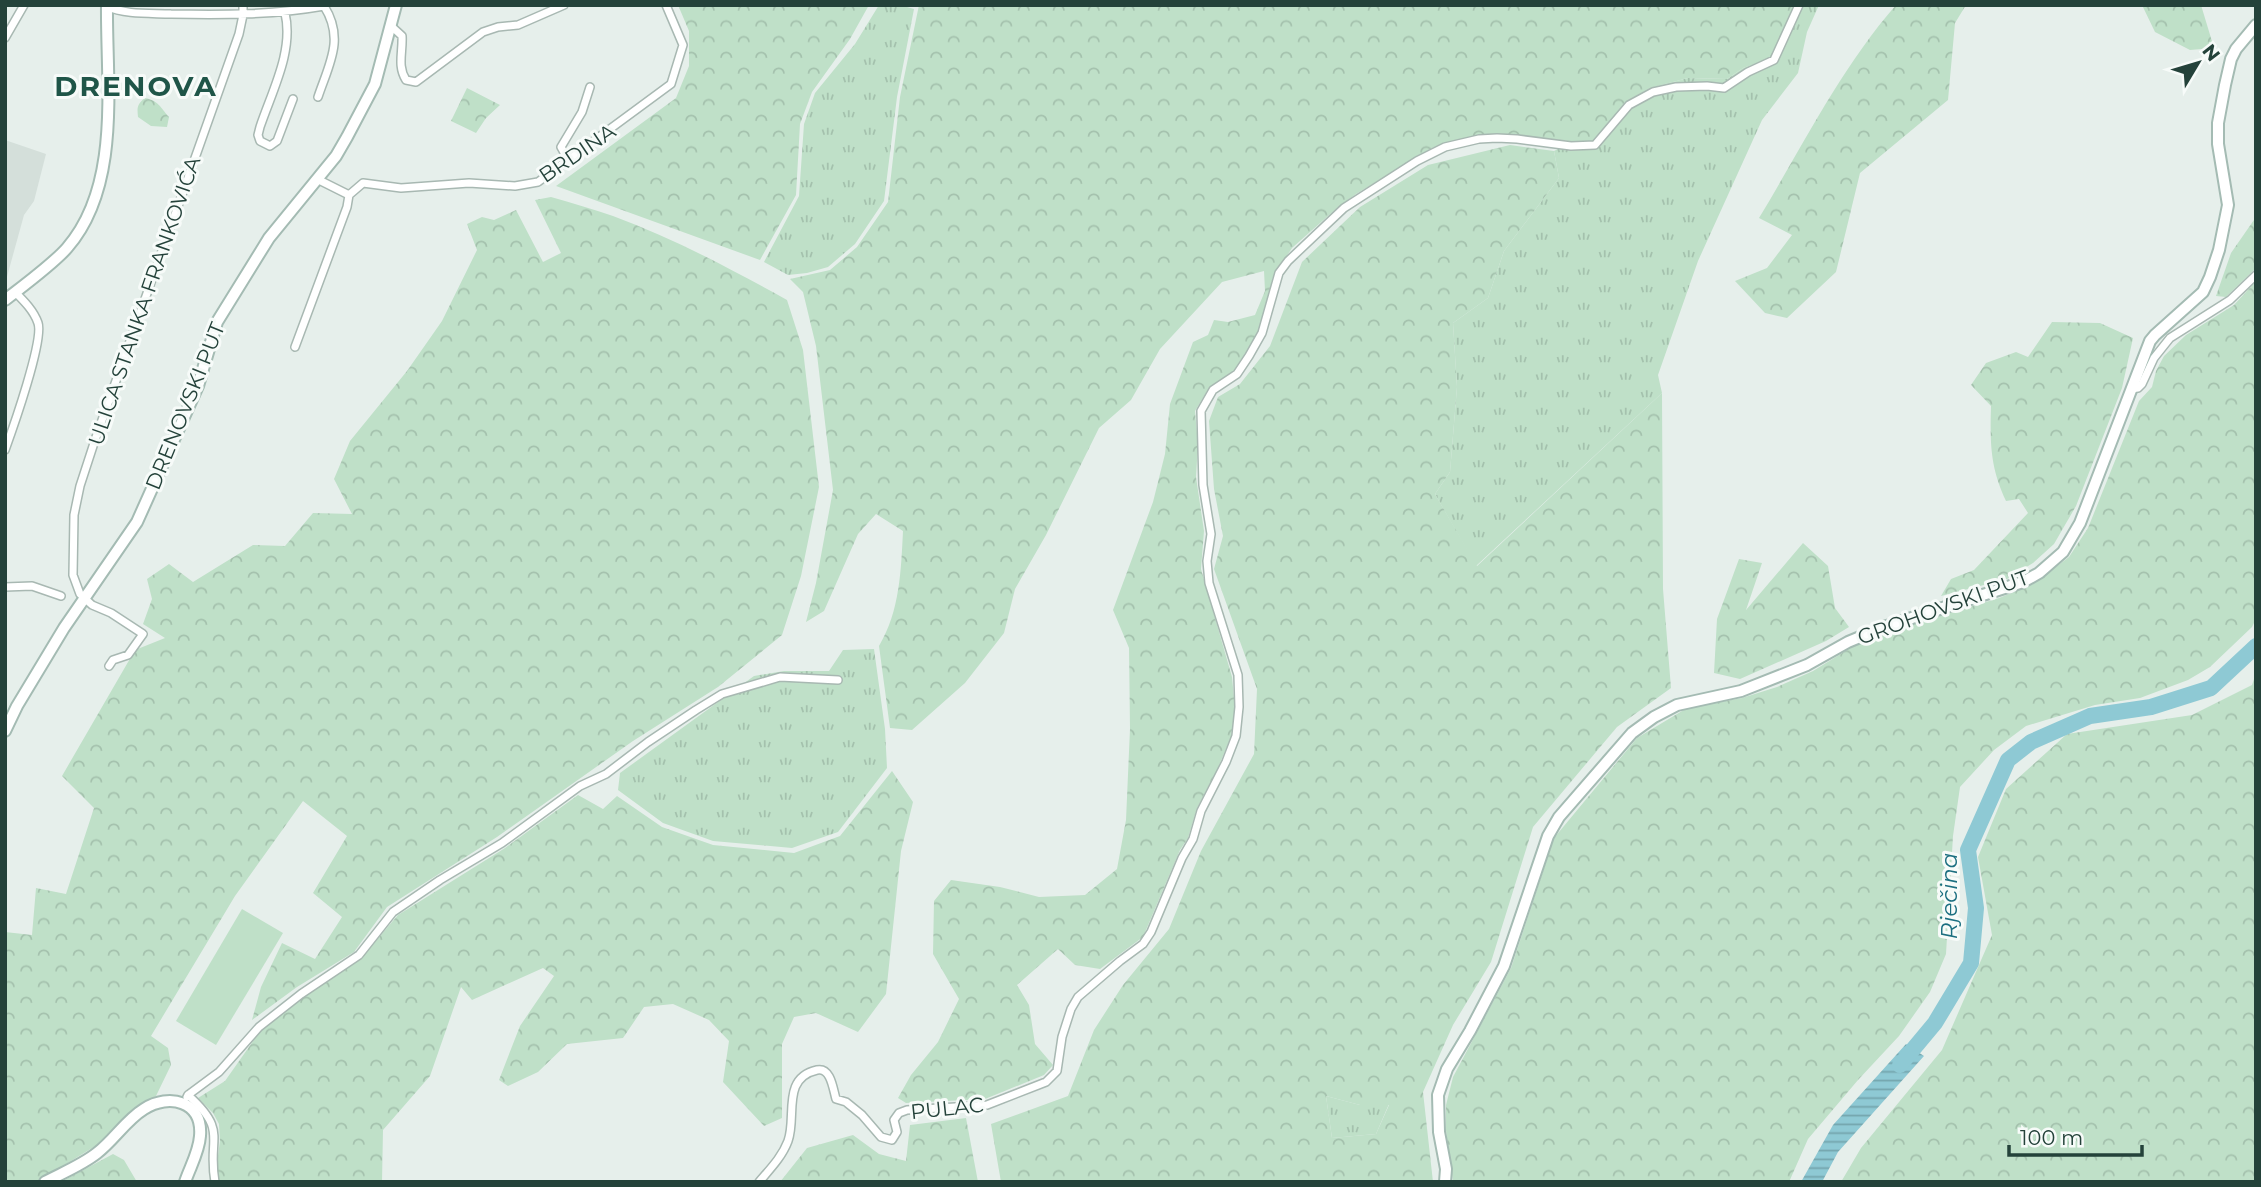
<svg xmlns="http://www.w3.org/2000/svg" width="2261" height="1187" font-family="Montserrat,sans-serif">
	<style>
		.built { fill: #d4dfda }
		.grass { fill: url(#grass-tufts) }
		.forest { fill: url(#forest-crowns); fill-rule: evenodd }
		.pitch { fill: #bfe0c8 }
		.water { fill: url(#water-rules) }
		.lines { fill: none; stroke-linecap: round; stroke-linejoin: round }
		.river { stroke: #8ec9d4; stroke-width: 16 }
		.street-casing { stroke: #a8b8b2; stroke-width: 10 }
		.secondary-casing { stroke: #a4bbb3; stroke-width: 14 }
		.street { stroke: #fff; stroke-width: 7 }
		.secondary { stroke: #fff; stroke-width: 10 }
		.labels { text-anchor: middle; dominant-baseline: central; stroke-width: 6; stroke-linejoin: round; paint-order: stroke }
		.street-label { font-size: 21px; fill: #24423a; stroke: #f7fbf9 }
		.water-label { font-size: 23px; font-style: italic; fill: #1c6f80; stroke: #f7fbf9 }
		.district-label { font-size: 28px; font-weight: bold; letter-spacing: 2px; fill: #1f5548; stroke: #f7fbf9 }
	</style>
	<defs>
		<pattern id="grass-tufts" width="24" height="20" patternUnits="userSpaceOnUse" patternTransform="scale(1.75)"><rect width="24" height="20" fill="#bfe0c8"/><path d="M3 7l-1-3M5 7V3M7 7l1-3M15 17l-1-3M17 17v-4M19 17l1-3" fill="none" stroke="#a4c1ad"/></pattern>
		<pattern id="forest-crowns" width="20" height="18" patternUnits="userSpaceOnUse" patternTransform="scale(1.75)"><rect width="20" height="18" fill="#bfe0c8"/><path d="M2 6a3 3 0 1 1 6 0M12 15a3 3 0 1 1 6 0" fill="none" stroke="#a4c1ad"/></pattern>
		<pattern id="water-rules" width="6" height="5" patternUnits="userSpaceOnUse" patternTransform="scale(1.75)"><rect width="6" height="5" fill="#8ec9d4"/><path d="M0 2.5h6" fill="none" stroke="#74a5ad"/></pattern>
	</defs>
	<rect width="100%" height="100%" fill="#e6efeb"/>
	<path class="built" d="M5,140L46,154L34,201L24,215L5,284Z"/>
	<path class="grass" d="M879,5H900L914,9L897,97L884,201L855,244L828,267L807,273L788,275L764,262L799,196L804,124L815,93L855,44Z
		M1799,5H1819L1807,32L1798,73L1762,120L1698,261L1658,375L1662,393L1476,566L1435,494L1450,472L1457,387L1453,323L1488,298L1504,251L1559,178L1554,151L1572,142L1585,143L1606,127L1625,102L1650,88L1688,78L1727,79L1743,68L1777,56Z
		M874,649L885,729L887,768L838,832L792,848L713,841L663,823L618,790L620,773L754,676L784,671H829L843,650Z
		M1326,1096L1360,1105L1389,1104L1376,1134L1332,1138Z"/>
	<path class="forest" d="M678,5H869L850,39L812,92L800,124L796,195L760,260L556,186L676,98L689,66V31Z
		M919,5H1799L1778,56L1743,68L1727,79L1688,78L1650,88L1625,102L1598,137L1585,143L1517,135L1479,136L1432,148L1356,194L1337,208L1292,248L1273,277L1258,332L1234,372L1207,391L1195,411L1198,444L1196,477L1204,531L1201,569L1232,677L1235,708L1231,737L1217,770L1197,808L1188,838L1180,850L1143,937L1100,969L1075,965L1058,949L1017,985L1029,1005L1035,1044L1053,1065L1044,1075L985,1099L906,1103L898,1098L911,1075L938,1042L959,999L933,954L934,901L951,880L1000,887L1039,897L1085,895L1117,869L1126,820L1130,729L1129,648L1113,610L1153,502L1165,454L1170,404L1193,342L1208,335L1214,320L1228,322L1255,315L1265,291L1264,271L1222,282L1160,349L1131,400L1099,428L1046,535L1015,589L1004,633L965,683L912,730L890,728L879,646C900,611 901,570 903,531L876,514L858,534L824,611L806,622L816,583L833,490L816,346L803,292L790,279L830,270L857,247L888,202L900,97Z
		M1896,5H1966L1955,23L1948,100L1860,173L1836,272L1787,318L1765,313L1735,281L1767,268L1792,235L1759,218C1802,147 1841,68 1896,5Z
		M2142,5H2201L2214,48L2190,50L2155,32Z
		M467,88L500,105L486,118L476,133L451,121Z
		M145,98C159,101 160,107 169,117L167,127L151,126L138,117C137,108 137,104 145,98Z
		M1510,145L1554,151L1559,178L1504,251L1488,298L1453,323L1457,387L1450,472L1435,494L1477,566L1662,393L1663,589L1671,688L1617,727L1533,827L1491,962L1453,1025L1423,1092L1433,1182H1001L991,1124L1068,1096L1094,1030L1123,985L1169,929L1201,851L1254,754L1257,689L1214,569L1223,536L1214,489L1209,421L1218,397L1240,384L1270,346L1302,262L1360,207L1428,165ZM1326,1096L1360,1105H1389L1376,1134L1332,1138Z
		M551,197C572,203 593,209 613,216C673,238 731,269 787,300L803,350L819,487L801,576L782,635L718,687L633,741L497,837L387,907L354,952L297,987L252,1020L261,987L282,943L315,959L342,917L313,893L347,836L303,801L235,896L151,1036L168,1048L171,1065L156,1096L142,1104L118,1132L37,1182H5V932L32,935L36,888L66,894L94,808L62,776L135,650L165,638L143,624L152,599L147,579L169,564L193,582L253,545L285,546L313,513L352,514L334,479L350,441L407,371L442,321L477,250L467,224L482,217L494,220L516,210L543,262L561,253L535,200Z
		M2256,217V268L2226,297L2216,296L2231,253Z
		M2256,281V619L2252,627L2210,667L2188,680L2140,698L2095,705L2026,726L1994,750L1960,787L1953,836L1946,954L1930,992L1899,1036L1858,1080L1808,1139L1789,1182H1453L1446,1131V1105L1453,1077L1511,968L1554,838L1637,738L1687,708L1742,698L1777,687L1813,671L1852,647L1888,632L1999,598L2031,585L2044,576L2069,557L2088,528L2139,401L2152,387L2156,371L2164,356L2186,335L2234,305Z
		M2052,322L2100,323L2133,338L2122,388L2076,506L2054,544L2033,563L2007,579L1941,596L1951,579L1974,570L2028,513L2019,499L2006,501C1990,467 1990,443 1991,406L1971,385L1986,363L2016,352L2028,357Z
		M1803,543L1828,566L1835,608L1849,627L1826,641L1740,679L1714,673L1717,619L1739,559L1762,563L1746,610Z
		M2256,673V1182H1841L1861,1148L1942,1050L1992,935L1978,857L2006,789L2067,734L2192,715L2252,685Z
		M892,771L913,802L901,851L886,994L858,1032L816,1013L794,1017L782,1044V1118L764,1126L723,1082L729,1041L709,1020L673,1004L644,1007L623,1038L567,1044L538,1072L508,1086L499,1080L520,1026L554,976L543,968L472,1000L461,987L430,1076L383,1130L382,1182H219L217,1163L220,1141L219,1124L213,1113L198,1098L225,1081L261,1030L304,997L361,958L398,915L505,848L578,795L603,809L617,796L662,827L713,845L794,853L840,836Z
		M966,1118L978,1182H780L807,1148L853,1135L879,1154L906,1161L910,1125Z
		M113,1154L124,1160L137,1182H61Z"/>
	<path class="pitch" d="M242,909L283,933L216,1045L176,1021Z"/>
	<path class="water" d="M1906,1044L1924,1056L1838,1152L1822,1182H1801L1833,1125Z"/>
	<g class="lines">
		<path class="river" d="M1900,1065L1935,1023L1971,963L1976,908L1968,850L2008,760L2031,742L2090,716L2151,707L2211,688L2256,646"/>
		<defs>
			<path id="street" d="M106,6C126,15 149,13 171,14C223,15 273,15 324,6
				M285,13C294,51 272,91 260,127L258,135L260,141L270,146L277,141L293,99
				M390,25L402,36C403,52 397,66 406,80L416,82L483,32L498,27L518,25L564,5
				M5,38L24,5
				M318,97C329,64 345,39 324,6
				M569,161L561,147L582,112L590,87
				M317,179L349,195L363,183L401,188L469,183L515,186L538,182L671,84L683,45L666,5
				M295,347L347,207L349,195
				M2131,389L2138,388L2142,384L2154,358L2170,338L2230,300L2256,275
				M5,450C13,428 44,340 38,323C34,311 24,301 15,292
				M5,587L32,586L61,596
				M109,666L113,660L128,655L143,634L111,613L92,605L80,594L73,575L74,515L80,486L95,440L239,34L243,15V5
				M188,1095L219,1072L259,1027L301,994L359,955L393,912L440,880L502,843L580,786L606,774L648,742L696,710L722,694L780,677L838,680
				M187,1097L188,1095C229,1132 207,1137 215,1182
				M759,1182C770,1169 782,1157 788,1141C797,1117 781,1078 817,1070C831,1067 833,1089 836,1099L846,1102L862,1115L881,1137L892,1140L897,1132L894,1120L899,1113L907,1110L987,1105L1046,1082L1057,1071L1062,1037L1071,1009L1078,997L1120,961L1143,944L1151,932L1182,858L1193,839L1201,811L1226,762L1236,736L1239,707L1238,675L1209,583L1207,561L1211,534L1203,485L1201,411L1213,390L1237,374L1249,356L1262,333L1279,273L1288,261L1344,208L1417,161L1445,147L1479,139L1497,138L1517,139L1571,146L1595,145L1629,105L1653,92L1676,87L1707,86L1724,88L1748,72L1774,60L1799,5"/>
			<path id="secondary" d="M5,300C23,286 53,264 67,248C122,185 106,82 107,5
				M5,731L17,706L64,628L137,522L198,386L217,322L269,238L336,156L347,137L375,84L396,5
				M45,1182C62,1173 82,1165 97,1153C114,1140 126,1120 144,1109C169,1093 203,1101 200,1136C199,1152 190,1167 185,1182
				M1445,1182L1446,1169L1439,1132L1438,1095L1447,1069L1470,1031L1504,966L1548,836L1559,817L1632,733L1654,717L1677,705L1741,691L1807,665L1848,642L1884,627L2023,582L2039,573L2063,552L2080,523L2150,341L2155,335L2203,292L2210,277L2219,250L2228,205L2218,144V123L2225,85L2231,59L2236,49L2256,25"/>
		</defs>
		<use href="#street" class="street-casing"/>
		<use href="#secondary" class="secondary-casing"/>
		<use href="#street" class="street"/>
		<use href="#secondary" class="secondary"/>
	</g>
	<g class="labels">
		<g class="street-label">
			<text transform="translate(577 153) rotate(-34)">BRDINA</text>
			<text transform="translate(144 301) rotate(-71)">ULICA STANKA FRANKOVIĆA</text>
			<text transform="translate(185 406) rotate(-68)">DRENOVSKI PUT</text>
			<text transform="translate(1943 607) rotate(-20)">GROHOVSKI PUT</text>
			<text transform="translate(947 1108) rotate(-6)">PULAC</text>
		</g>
		<g class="water-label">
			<text transform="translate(1949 896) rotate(-90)">Rječina</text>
		</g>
		<g class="district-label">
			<text x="136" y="86">DRENOVA</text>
		</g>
	</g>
	<rect width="2261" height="1187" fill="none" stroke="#24423a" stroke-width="14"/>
	<g transform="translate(2198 63) rotate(52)" stroke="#f7fbf9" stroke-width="5" paint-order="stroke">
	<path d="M0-5L12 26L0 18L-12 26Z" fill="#24423a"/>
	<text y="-10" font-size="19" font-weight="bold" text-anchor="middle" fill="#24423a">N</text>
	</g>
	<path d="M2009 1145v10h133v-10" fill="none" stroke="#24423a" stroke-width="3.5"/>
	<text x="2020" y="1145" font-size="21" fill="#24423a" stroke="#f7fbf9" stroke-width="5" paint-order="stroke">100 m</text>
</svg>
